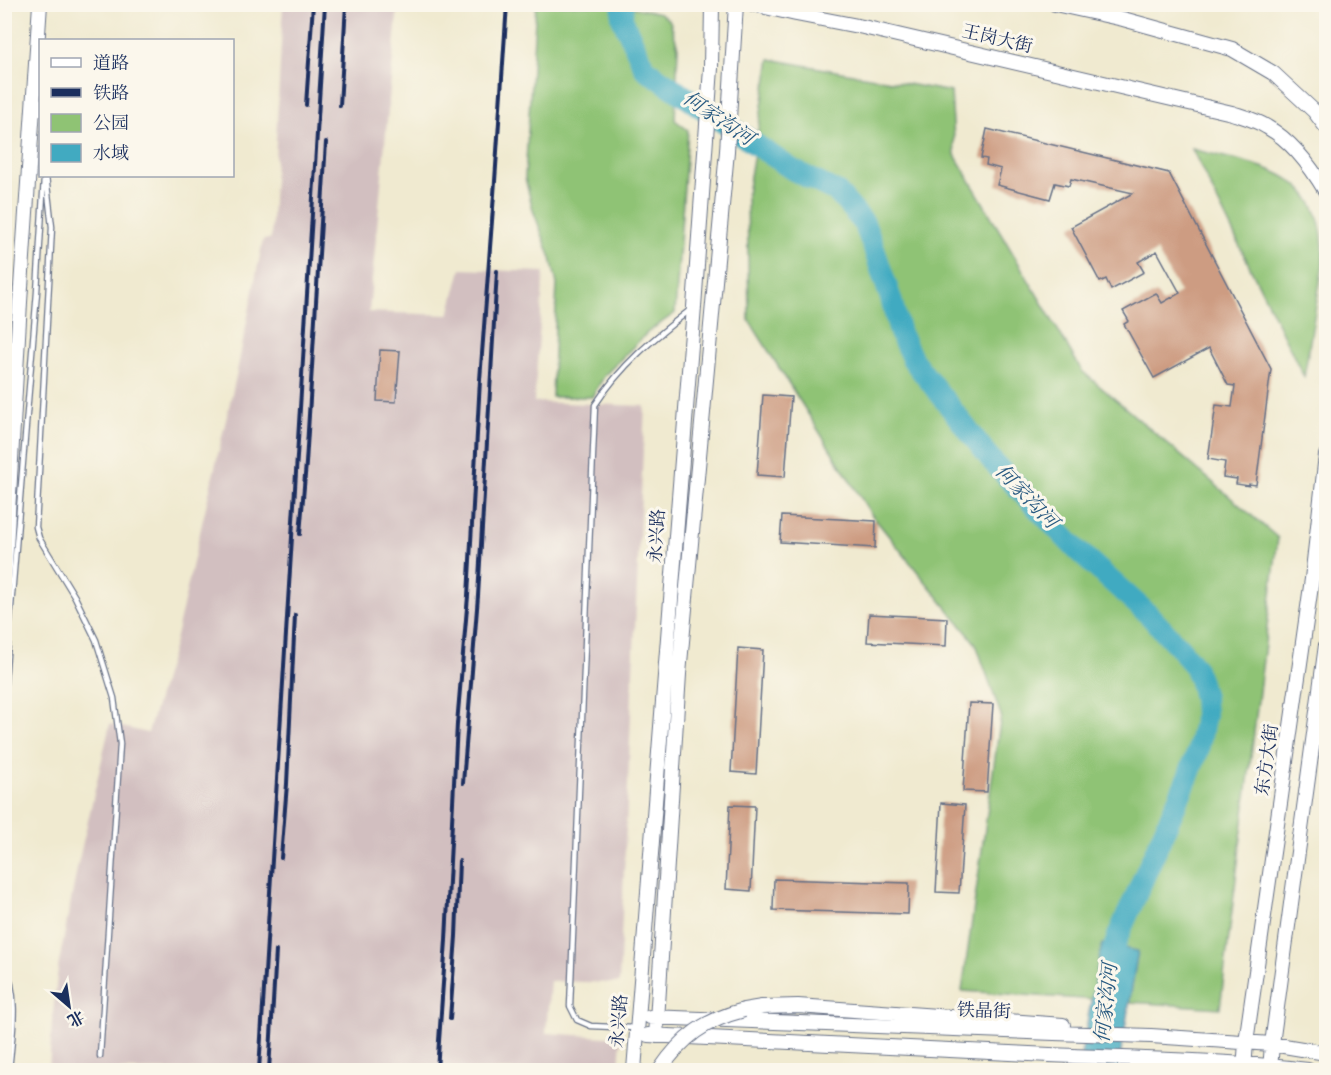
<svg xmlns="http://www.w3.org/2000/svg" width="1331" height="1075" font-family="'IM FELL English','Noto Serif SC',serif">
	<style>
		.industrial { fill: #d2bfc0 }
		.green { fill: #8fc374; stroke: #557969; stroke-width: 1.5 }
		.water { fill: #41aac1; stroke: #2e6c90; stroke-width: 1.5 }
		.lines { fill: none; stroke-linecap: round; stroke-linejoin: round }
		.river { stroke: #41aac1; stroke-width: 22 }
		.building { fill: #cd9c82 }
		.service-casing { stroke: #667086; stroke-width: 7 }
		.secondary-casing { stroke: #667086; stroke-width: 16 }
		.service { stroke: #fff; stroke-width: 4.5 }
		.secondary { stroke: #fff; stroke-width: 14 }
		.rail { stroke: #1b2f5e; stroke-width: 4 }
		.secondary-bridge-casing { stroke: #667086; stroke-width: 16; stroke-linecap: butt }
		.secondary-bridge { stroke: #fff; stroke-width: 14 }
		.labels { text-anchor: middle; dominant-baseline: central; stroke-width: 6; stroke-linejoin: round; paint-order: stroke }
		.street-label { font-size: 18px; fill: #1b2f5e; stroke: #fbf7ec }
		.water-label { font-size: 20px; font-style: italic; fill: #285a81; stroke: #fbf7ec }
	</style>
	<rect width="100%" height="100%" fill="#fbf7ec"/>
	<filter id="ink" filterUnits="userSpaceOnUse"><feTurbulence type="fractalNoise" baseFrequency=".0167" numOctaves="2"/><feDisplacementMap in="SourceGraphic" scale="12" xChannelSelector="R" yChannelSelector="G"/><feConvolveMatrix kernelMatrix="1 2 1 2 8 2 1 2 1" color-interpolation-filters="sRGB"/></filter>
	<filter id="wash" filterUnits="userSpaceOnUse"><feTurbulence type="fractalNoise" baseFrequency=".008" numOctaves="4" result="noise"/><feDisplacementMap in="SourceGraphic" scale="24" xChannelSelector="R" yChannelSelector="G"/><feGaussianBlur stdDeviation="1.35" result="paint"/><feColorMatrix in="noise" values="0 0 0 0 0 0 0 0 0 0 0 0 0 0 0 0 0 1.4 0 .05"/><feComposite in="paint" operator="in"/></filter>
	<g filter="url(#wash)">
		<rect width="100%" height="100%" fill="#f0ead0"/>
		<path class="industrial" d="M283,5H398L369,312L449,315L461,269L544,272L534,402L645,406L619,983L550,981L546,1033L621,1038L619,1070H49L52,1023L58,968L78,864L110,724L148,733L174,645L237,372L263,240L271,239Z"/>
		<path class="green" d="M536,5H622L660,13L670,21L678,47L675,120L688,130L675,313L648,332L605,375L592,397H552L557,284L551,258L533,210L525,178Z
			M770,59L951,92L955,155L1082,371L1278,538L1220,1008L962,991L1001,715L976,644L871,514L749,320L747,194Z
			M1192,149C1265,168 1327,169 1323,264L1304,377Z"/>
		<path class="water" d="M1102,944L1138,951L1118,1070H1078Z"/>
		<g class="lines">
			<path class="river" d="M623,4L622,18L645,69L793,170L837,192L850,207L864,223L873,246L891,299L900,333L913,360L993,462L1078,551L1148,614L1179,647L1194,666L1200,682L1204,698L1205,715L1198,751L1188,777L1118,936L1111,957L1109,976"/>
		</g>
		<g id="blocks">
			<path class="building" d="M987,129L1169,173L1271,369L1256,485L1249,484V486L1236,484L1237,479L1223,477L1225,462L1208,459L1216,405L1232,407L1235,386L1228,385L1209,348L1154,378L1124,324L1129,321L1123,311L1156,293L1162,303L1180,293L1157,251L1138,262L1144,272L1111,290L1106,279L1100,282L1071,227L1133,193L1071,179L1069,186L1055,183L1050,199L997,185L1001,169L986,165L987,159L981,158Z
				M380,350L400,351L396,402L377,401Z
				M763,395L791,397L785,477L757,475Z
				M782,516L876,521L875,548L780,542Z
				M869,614L947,618L946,646L867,642Z
				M738,648L763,650L756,774L731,772Z
				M969,703L993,704L987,792L963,791Z
				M941,803L965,805L959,893L936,892Z
				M730,805L755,806L751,891L726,889Z
				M774,879L909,883L908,914L773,910Z"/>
		</g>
	</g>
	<g filter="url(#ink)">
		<use href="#blocks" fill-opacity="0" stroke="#667086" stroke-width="1.5"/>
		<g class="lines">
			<defs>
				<path id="service" d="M40,101V113
					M46,176L52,227L36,527L39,538L75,597L96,640L114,698L120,744L100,1056
					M4,692L37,292L44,178
					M4,964C20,996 12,1036 9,1070
					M635,1028L591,1026L577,1020L570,1006L595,405C621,365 653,339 690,310"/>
				<path id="secondary" d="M753,4L796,14L863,27L1232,113C1244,117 1256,120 1267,127C1292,141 1312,168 1326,192
					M1055,4L1123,19L1232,49L1273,73L1314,111L1326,127
					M4,583L20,302L40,4
					M744,1010L762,1007L798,1006L1063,1025
					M650,1017L1054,1033L1151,1036L1272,1044L1326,1053
					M648,1035C782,1041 916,1049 1050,1055C1136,1059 1223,1060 1308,1070
					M656,1036L679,674L727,151L736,4
					M634,1070L694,307L711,68L712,4
					M1244,1070L1246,1042L1312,579L1326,455
					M1270,1070L1272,1044L1326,645"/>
			</defs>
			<use href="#service" class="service-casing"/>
			<use href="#secondary" class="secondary-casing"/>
			<use href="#service" class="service"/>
			<use href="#secondary" class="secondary"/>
			<path class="rail" d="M306,105L313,4
				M340,106L346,4
				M300,534L306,463L326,142
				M463,783L478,596L497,271
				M281,858L287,784L295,615
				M450,1019L456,936L459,861
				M259,1070L325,4
				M269,1070L276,951
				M437,1070L446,940L457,724L468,596L480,380L495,181L507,4"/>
			<defs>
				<path id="secondary-bridge" d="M660,1070C682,1037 705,1020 744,1010"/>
			</defs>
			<use href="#secondary-bridge" class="secondary-bridge-casing"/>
			<use href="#secondary-bridge" class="secondary-bridge"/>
		</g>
	</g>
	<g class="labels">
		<g class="street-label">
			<text transform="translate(997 40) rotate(13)">王岗大街</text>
			<text transform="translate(658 536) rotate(-86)">永兴路</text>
			<text transform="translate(1268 760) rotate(-82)">东方大街</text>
			<text transform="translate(984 1012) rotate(2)">铁晶街</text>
			<text transform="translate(620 1021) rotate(-85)">永兴路</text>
		</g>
		<g class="water-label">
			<text transform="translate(718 119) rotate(34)">何家沟河</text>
			<text transform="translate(1026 497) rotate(46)">何家沟河</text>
			<text transform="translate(1107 1003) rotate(-84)">何家沟河</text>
		</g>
	</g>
	<rect width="1331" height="1075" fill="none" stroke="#fbf7ec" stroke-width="24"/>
	<rect x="39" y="39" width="195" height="138" fill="#fbf7ec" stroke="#a1a7b3" stroke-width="1.5"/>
	<rect x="51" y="58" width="30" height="9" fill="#ffffff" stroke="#a1a7b3" stroke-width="1.5"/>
	<text x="93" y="69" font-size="18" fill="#1b2f5e">道路</text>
	<rect x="51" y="88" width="30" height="9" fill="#1b2f5e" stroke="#a1a7b3" stroke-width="1.5"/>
	<text x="93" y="99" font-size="18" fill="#1b2f5e">铁路</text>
	<rect x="51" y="114" width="30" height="18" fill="#8fc374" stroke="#a1a7b3" stroke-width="1.5"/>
	<text x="93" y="129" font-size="18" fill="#1b2f5e">公园</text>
	<rect x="51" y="144" width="30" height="18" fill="#41aac1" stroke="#a1a7b3" stroke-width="1.5"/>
	<text x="93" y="159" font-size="18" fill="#1b2f5e">水域</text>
	<g transform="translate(69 1006) rotate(151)" stroke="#fbf7ec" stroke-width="4.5" paint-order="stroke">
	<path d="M0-4.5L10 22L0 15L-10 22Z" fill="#1b2f5e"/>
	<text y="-9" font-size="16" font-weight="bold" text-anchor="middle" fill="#1b2f5e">北</text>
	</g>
</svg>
